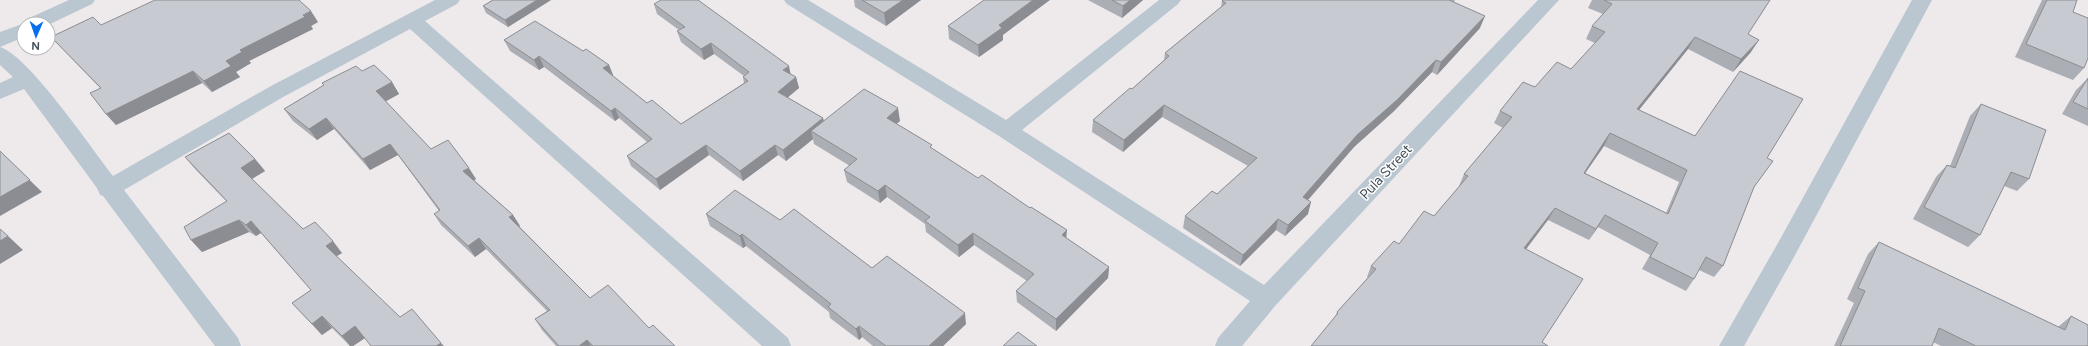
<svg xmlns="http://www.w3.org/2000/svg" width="2088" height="346" font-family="Figtree,sans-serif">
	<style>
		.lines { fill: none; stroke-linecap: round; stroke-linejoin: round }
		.street { fill: #bac6d0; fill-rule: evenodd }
		.wall { fill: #abaeb4; fill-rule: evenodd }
		.shaded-wall { fill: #8b8d92 }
		.building { fill: #c7cad1; stroke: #8b8d92; fill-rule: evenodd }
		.labels { text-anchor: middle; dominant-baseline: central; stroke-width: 3; stroke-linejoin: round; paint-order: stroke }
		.street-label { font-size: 14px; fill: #424f5a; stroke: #fff }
	</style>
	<rect width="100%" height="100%" fill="#eeeaeb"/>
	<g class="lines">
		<path class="street" d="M69,0H95L92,4L48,25L24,24V37L0,47V32L25,23L27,19Z
			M435,0H460L457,4L425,21L788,338L791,346H762L410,29L285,96L124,190L238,338L241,346H215L103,196L100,195L97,188L24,89L0,99V83L13,77L0,65V47C28,55 92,149 113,176L271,86Z
			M784,0H808L1006,120L1159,0H1181L1178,4L1022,130L1264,285L1538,0H1559L1275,306L1242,346H1215L1218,338L1250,301L999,136L787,4Z
			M1912,0H1932L1794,257L1744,346H1719L1778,243Z"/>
	</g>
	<path class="wall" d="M493,0H551L508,27L486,13L483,6Z
		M854,0H921L886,26L855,7Z
		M1088,0H1143L1122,18Z
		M1223,0H1455L1454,2L1480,28L1437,75L1432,72L1393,112L1354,147L1308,200V214L1285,236L1276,230L1240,266L1183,228L1185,216L1217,194L1248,166L1162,117L1123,152L1092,132L1093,120L1132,89L1164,60L1165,53L1221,7L1222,1Z
		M1592,0H1770L1748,34L1751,52L1733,72L1688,49L1639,110L1695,136L1767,158L1754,187L1723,266L1714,277L1699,270L1694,279L1686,291L1642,269L1650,255L1598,227L1589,240L1548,220L1335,317L1337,312L1368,278L1367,277L1371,266L1434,216L1460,186H1459L1464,174L1503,128L1494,123L1500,111L1571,69L1595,43L1586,39L1592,26L1603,14L1588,8ZM1604,146L1679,182L1666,213L1585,173Z
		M2042,0H2077L2073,12L2084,68L2073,80L2015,57Z
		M654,4L796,77L799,88L787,98L823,118L824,121H900L896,124L932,149L1109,267L1108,278L1056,331L1017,302L1016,291L1027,281L974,245L959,257L926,232L925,224L887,197L880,203L847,182L844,170L850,166L814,144L813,139L786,161L778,155L743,181L709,155L660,190L631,166L627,156L647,142L619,118L615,121L544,67L539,70L510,51L504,40L583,51L609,65L613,75L612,76L647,103L681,124L744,83L743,77L744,76L714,54L704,60L681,42L677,31L679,30L657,14Z
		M318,22L311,26L313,29L249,61L251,63L236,72L240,77L212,92L202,83L116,125L106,114L100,88L51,37L101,25Z
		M948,26L1003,35V40L979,57L949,39Z
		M362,71L392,82L399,94L385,101L431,149L476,179L474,180L513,215L520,226H519L590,298L649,328L675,346H556L542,330L535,319L547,311L486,249L475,257L441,225L434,214L439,211L398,155L370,170L334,129L317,140L293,121L284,109L324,86L322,83Z
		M2088,78V126L2062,114L2076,90Z
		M1981,104L2029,179L2017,191L2004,186L1980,235L1968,247L1913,219L1936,177L1947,165L1950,166L1970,116Z
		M185,157L255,159L265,171L252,179L303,229L342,253L337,256L365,338L353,346H350L332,328L322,335L292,303L311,290L261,233L256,236L249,232L202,252L191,240L227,202L195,169Z
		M706,214L780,220L872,268L966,324L943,346H873L862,337L859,340L830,318L829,312L746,246L743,248L710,226Z
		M1879,242L2058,327L2071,316L2088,346H1941L1933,342L1932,346H1834L1854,303L1847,299L1868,254Z"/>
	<path class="shaded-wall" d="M537,0H551L508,27L505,20Z
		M903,0H921L886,26L884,13Z
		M1033,0H1050L1003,35V40L979,57L978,45L999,25Z
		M1130,0H1143L1122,18L1123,6Z
		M311,11L318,22L311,26L313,29L249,61L251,63L236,72L240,77L212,92L204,81L226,61L240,50L303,15Z
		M1485,16L1480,28L1437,75L1441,62Z
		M1695,37L1688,49L1630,121L1637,109Z
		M1759,40L1751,52L1733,72L1741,59Z
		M711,43L714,54L704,60L701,49Z
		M539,56L544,67L539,70L534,60Z
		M1436,60L1432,72L1393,112L1354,147L1300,209L1303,197L1357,135Z
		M609,65L613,75L607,79L603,68Z
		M789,66L791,76L783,70Z
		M193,71L202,83L116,125L106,114Z
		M796,77L799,88L781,103L778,92Z
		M392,82L399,94L383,103L376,91Z
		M1164,105L1162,117L1123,152L1124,140Z
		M615,108L619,118L615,121L611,111Z
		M898,108L900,121L889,130L887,118Z
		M326,118L334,129L317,140L309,129Z
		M823,118L825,129L811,131L813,139L786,161L783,150Z
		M1610,133L1604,146L1577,185L1584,173Z
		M390,144L398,155L370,170L363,159Z
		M706,145L709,155L660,190L656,179Z
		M775,145L778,155L743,181L740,171Z
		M5,156L42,192L0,216V197Z
		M255,159L265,171L250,180L241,168Z
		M469,168L476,179L470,183L463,171Z
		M885,185L887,197L880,203L878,191Z
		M1311,202L1308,214L1285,236L1288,225Z
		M1555,208L1548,220L1518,260L1524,248Z
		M513,215L520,226L516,228L509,217Z
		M1605,215L1598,227L1589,240L1596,229Z
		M1278,219L1276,230L1240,266L1243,255Z
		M239,220L249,232L202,252L191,240Z
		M251,221L261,233L256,236L246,225Z
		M1067,230L1066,242L1062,235Z
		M973,233L974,245L959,257L958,245Z
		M742,234L746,246L743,248L740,236Z
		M8,236L23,250L0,264V241Z
		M479,238L486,249L475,257L468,246Z
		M333,241L342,253L335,257L326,246Z
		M1109,267L1108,278L1056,331V319Z
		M965,313L966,324L943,346H929Z
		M322,316L332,328L322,335L312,324Z
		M355,326L365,338L353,346H350L342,336Z
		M859,326L862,337L859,340L856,329Z
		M587,340L591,346H579Z
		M441,343L444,346H436Z"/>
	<path class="building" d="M155,0H299L311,11L303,15L305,17L240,50L242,52L226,61L231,66L204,81L193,71L106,114L90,93L101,88L51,37L93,17L101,25Z
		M493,0H537L505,20L483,6Z
		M661,0H698L789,66L783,70L796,77L778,92L823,118L783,150L775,145L740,171L706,145L656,179L627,156L652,139L615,108L611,111L539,56L534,60L504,40L535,21L583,51L586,49L609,65L603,68L647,103L652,100L681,124L748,81L743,77L749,72L711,43L701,49L677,31L685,27L654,4Z
		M862,0H903L884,13Z
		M984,0H1033L999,25L1002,28L978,45L948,26Z
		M1112,0H1130L1123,6Z
		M1223,0H1449L1485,16L1441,62L1436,60L1397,100L1357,135L1303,197L1311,202L1288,225L1278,219L1243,255L1185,216L1212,191L1217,194L1257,158L1164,105L1124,140L1093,120L1130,88L1132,89L1169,56L1165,53L1226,3L1222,1Z
		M1604,0H1770L1748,34L1759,40L1741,59L1695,37L1637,109L1695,136L1740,71L1803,99L1767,158L1773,161L1754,187L1723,266L1706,257L1694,279L1650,257L1658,243L1605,215L1596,229L1555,208L1524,248L1583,279L1542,342L1548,346H1311L1338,313L1337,312L1376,269L1371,266L1394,241L1399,244L1424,211L1434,216L1468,176L1464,174L1512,117L1500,111L1523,82L1535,87L1557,62L1571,69L1605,32L1592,26L1612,4ZM1610,133L1687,170L1668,214L1584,173Z
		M2047,0H2077L2073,12L2088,18V58L2084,68L2026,44Z
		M374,65L392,82L376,91L431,149L448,140L469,168L463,171L513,215L509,217L590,298L608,285L649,328L653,325L675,346H593L587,340L579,346H559L535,319L550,310L479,238L468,246L434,214L440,210L390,144L363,159L326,118L309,129L284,109L324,85L322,83L356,66L362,71Z
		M2088,78V109L2073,102Z
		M864,89L898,108L887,118L932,145L930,147L978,178L982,175L1030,208L1031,207L1067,230L1062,235L1109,267L1056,319L1016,291L1034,274L973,233L958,245L925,221L930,217L885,185L878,191L844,170L857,159L811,131Z
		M1981,104L2046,130L2029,179L2011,172L1980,235L1924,207L1947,165L1955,168Z
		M229,133L255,159L241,168L303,229L315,222L333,241L326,246L400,317L412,309L441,343L436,346H371L355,326L342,336L322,316L312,324L292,303L311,290L251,221L246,225L239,220L191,240L184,227L227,201L185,157Z
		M0,151L30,180L0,197Z
		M735,190L780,220L794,209L872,268L887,256L965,313L929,346H886L859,326L856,329L828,307L831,304L742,234L740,236L706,214Z
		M0,229L8,236L0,241Z
		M1879,242L2065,330L2071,316L2088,325V346H1976L1939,328L1932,346H1840L1865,291L1858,288Z
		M1018,332L1037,346H1003Z"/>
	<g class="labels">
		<g class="street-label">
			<text transform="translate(1386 172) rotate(-47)">Pula Street</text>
		</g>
	</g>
	<g transform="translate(36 36) rotate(182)"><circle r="19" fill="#ffffff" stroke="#b3b9bd"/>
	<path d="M0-3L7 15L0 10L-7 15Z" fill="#0570ee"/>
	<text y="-6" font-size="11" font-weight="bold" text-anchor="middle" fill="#424f5a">N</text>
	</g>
</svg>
